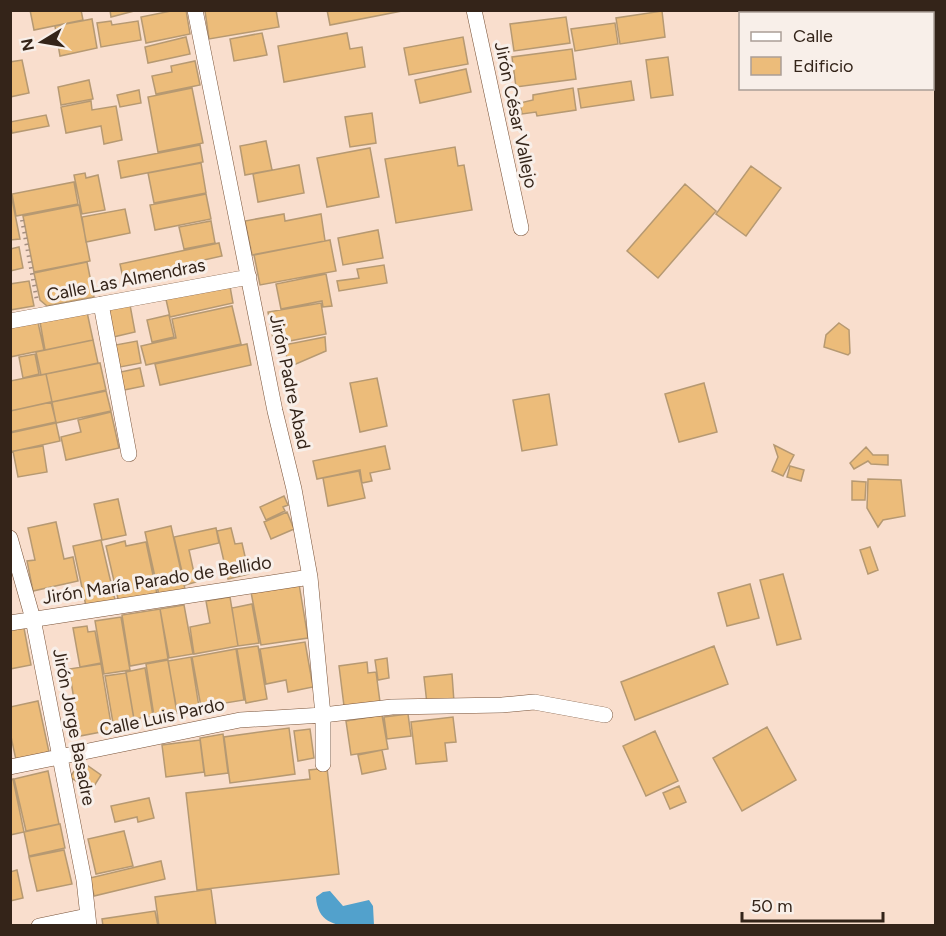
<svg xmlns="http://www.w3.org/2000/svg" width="946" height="936" font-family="Figtree,sans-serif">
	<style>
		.water { fill: #52a1cc }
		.building { fill: #ecbc7a; stroke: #b69972; stroke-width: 1.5 }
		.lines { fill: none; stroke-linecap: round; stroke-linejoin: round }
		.street-casing { stroke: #795339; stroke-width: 16 }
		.path { stroke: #a58f81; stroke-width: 4; stroke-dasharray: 1.5 4.5; stroke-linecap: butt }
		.street { stroke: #fff; stroke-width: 15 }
		.labels { text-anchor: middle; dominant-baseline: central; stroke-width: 6; stroke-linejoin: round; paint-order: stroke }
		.street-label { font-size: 18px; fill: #342419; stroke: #f8efe9 }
	</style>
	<rect width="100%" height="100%" fill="#f9decd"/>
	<path class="water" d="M330,891L343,906L369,900L373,906L374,925C349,926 318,931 316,897L323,892Z"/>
	<path class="building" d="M30,10H81L83,20L34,30Z
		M110,10H138L111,17Z
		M176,10H186L190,34L146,43L141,17Z
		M276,10L279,27L209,39L205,11Z
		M327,10H407L330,25Z
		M662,11L665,37L620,44L616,18Z
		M566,17L570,43L514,51L510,24Z
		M92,19L97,48L60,56L55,26Z
		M111,21L112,25L138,21L141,40L101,47L97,23Z
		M615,23L618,44L575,51L571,29Z
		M262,33L267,55L234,61L230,39Z
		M347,33L350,49L362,47L365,67L284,82L278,46Z
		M186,37L190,54L148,63L145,47Z
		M463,37L468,64L409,75L404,48Z
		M572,49L576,79L516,87L512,57Z
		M932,54L936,57V84L932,87Z
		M668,57L673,95L651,98L646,60Z
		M22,60L29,93L10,97V62Z
		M195,61L200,85L156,94L152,76L172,72L171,66Z
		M466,69L471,92L420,103L415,80Z
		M89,80L93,99L61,105L58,87Z
		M631,81L634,100L581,108L578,89Z
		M192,88L203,143L158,152L148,97Z
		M573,88L576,110L537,116L536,112L522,114L520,103L533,100V95Z
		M139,90L141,103L120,107L117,95Z
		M91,101L92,110L116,106L122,140L104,144L101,126L66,133L61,107Z
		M372,113L376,143L350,147L345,117Z
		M46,115L49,126L12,133L10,122Z
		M266,141L272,170L245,175L240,146Z
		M200,145L203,162L121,178L118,161Z
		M455,147L458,166L464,165L472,210L396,223L385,159Z
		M370,148L379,197L327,207L317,158Z
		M201,163L206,193L154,203L148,173Z
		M299,165L304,193L258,202L253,174Z
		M751,166L781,188L746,236L716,214Z
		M85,173L86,178L98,175L105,210L82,214L74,175Z
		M74,182L78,204L16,216L12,194Z
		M685,184L716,211L658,278L627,251Z
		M206,194L211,219L155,230L150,205Z
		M10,199H12L20,239L10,240Z
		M79,205L90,261L34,272L23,216Z
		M125,209L130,233L86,242L82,217Z
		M284,214L285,221L321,214L325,241L252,255L245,221Z
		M211,221L215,243L184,249L179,227Z
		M378,230L383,258L343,265L338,238Z
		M330,240L336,271L260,285L254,255Z
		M219,243L222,256L123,278L120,264Z
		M19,247L23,268L10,271V249Z
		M87,262L94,297L47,306L40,300L34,273Z
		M384,265L387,283L339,291L337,281L359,278L357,269Z
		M326,274L332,306L323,307L322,301L281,309L276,284Z
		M29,281L34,306L10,310V284Z
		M229,281L233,303L170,317L165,295Z
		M321,303L326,334L274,344L268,312Z
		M130,305L135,332L109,338L104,311Z
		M232,306L241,344L146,365L141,346L176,338L172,319Z
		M87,312L93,340L45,350L40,322Z
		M169,315L174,337L152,342L147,320Z
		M37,318L44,350L10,357V324Z
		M839,323L849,330L850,353L848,355L824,347L826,335Z
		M325,337L326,351L289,367L284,345Z
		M93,340L98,363L41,375L36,352Z
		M137,341L141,363L115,368L110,346Z
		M247,344L251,365L160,385L155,364Z
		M35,354L39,374L23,378L19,357Z
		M100,363L106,390L52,402L46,374Z
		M140,368L144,386L119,391L116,373Z
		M46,374L52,402L10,411V381Z
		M377,378L387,426L360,432L350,383Z
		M704,383L717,432L679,442L665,394Z
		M106,391L111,411L56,423L52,402Z
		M549,394L557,445L522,451L513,400Z
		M51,402L56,422L10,432V411Z
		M111,412L119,448L66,460L61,437L81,432L78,420Z
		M56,423L60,441L10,452V433Z
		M774,445L794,455L783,476L772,471L778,457Z
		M43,446L47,472L18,477L13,451Z
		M385,446L390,469L370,473L372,481L362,483L360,470L317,479L313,461Z
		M866,447L873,455H888V465L871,464L868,461L854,469L850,463Z
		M790,466L804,470L801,481L787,477Z
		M359,471L365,498L328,506L323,478Z
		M868,479L901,480L905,516L883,520L878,527L867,508Z
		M852,481L866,482L865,500H852Z
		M284,496L288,505L283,507L285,511L266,520L260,507Z
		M118,499L126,535L102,540L94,504Z
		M287,512L294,529L271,539L264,522Z
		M56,522L64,559L73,557L78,581L33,591L27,561L35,560L28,528Z
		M171,526L185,589L159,595L145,532Z
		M216,528L219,543L189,550L196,582L185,585L174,537Z
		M231,528L235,544L242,543L249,574L228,579L217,531Z
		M101,540L115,600L86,606L73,546Z
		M125,541L126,546L146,542L157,594L119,603L106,546Z
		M870,547L878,570L868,574L860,550Z
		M783,574L801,639L777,645L760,580Z
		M299,584L308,638L261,645L251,592Z
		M750,584L759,618L727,626L718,593Z
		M230,597L238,646L194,654L190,627L210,623L206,601Z
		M252,604L259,643L238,646L232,608Z
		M184,605L193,654L169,658L160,609Z
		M160,609L168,659L130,666L122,615Z
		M121,617L130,670L104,674L95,621Z
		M23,623L31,665L10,669V626Z
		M87,626L88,632L95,631L101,663L80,667L73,628Z
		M305,642L313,687L288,692L286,680L266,684L260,649Z
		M258,646L267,699L246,703L237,649Z
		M714,646L728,684L635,720L621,682Z
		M236,649L244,700L201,707L192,657Z
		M191,657L199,707L177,711L168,661Z
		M387,658L389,678L378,680L375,660Z
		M168,660L177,713L154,716L146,664Z
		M367,662L368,673L376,672L380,702L344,706L339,666Z
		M101,664L112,730L80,736L69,669Z
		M145,668L153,716L134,719L126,672Z
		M126,673L135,725L114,729L105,676Z
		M452,674L454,702L427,704L424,677Z
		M38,701L49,752L16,760L10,732V707Z
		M408,714L411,736L387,739L384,717Z
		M382,715L388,749L351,755L346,721Z
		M453,717L456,742L445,743L447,761L416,764L411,722Z
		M767,727L796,780L742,811L713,758Z
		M289,728L295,774L230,783L224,737Z
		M310,729L314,758L298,761L294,731Z
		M655,731L678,781L646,796L623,746Z
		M223,734L228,773L205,776L200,738Z
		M200,740L204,772L166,777L162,745Z
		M382,750L386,769L362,774L358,755Z
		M81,761L101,775L91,791L70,777Z
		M327,768L339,874L197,890L186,793L310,779L309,770Z
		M48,771L59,824L26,831L14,779Z
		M13,779L24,832L10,835V780Z
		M679,786L686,802L670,809L663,793Z
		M149,798L154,818L138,822L137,817L115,822L111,806Z
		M60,824L65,848L29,856L24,832Z
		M124,831L133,866L96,874L88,839Z
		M64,850L72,884L37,891L29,857Z
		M161,861L165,879L94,896L90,878Z
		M17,870L23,898L10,901V872Z
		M211,889L216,926H159L155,897Z
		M155,911L158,926H103L102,919Z"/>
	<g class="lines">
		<defs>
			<path id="street" d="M195,10L275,411L294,489L310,577L323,715V764
				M474,10L521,228
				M101,304L129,454
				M10,321L249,277
				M10,538L33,619L84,880L89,926
				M10,623L310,577
				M10,767L240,720L323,715L392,707L502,705L534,702L605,715
				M39,926L87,916"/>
		</defs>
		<use href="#street" class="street-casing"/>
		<path class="path" d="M22,220L37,301"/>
		<use href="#street" class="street"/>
	</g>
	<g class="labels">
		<g class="street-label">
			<text transform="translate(516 115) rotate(78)">Jirón César Vallejo</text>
			<text transform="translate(126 280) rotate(-11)">Calle Las Almendras</text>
			<text transform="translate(290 382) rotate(78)">Jirón Padre Abad</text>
			<text transform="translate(157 580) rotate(-9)">Jirón María Parado de Bellido</text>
			<text transform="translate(162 717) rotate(-12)">Calle Luis Pardo</text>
			<text transform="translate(74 727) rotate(79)">Jirón Jorge Basadre</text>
		</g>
	</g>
	<rect width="946" height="936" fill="none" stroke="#342419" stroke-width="24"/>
	<rect x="739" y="12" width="195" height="78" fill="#f8efe9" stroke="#aa9e96" stroke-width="1.5"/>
	<rect x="751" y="32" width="30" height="9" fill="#ffffff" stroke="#aa9e96" stroke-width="1.5"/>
	<text x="793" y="42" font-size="18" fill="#342419">Calle</text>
	<rect x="751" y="57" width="30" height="18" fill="#ecbc7a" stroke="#aa9e96" stroke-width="1.5"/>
	<text x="793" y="72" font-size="18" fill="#342419">Edificio</text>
	<g transform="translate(42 42) rotate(259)" stroke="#f8efe9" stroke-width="4.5" paint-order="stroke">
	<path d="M0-4.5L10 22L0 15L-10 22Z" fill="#342419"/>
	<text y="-9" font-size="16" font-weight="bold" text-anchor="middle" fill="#342419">N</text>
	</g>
	<path d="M742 912v9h141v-9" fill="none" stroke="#342419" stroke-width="3"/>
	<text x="751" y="912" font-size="18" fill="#342419" stroke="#f8efe9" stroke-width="4.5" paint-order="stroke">50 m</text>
</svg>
